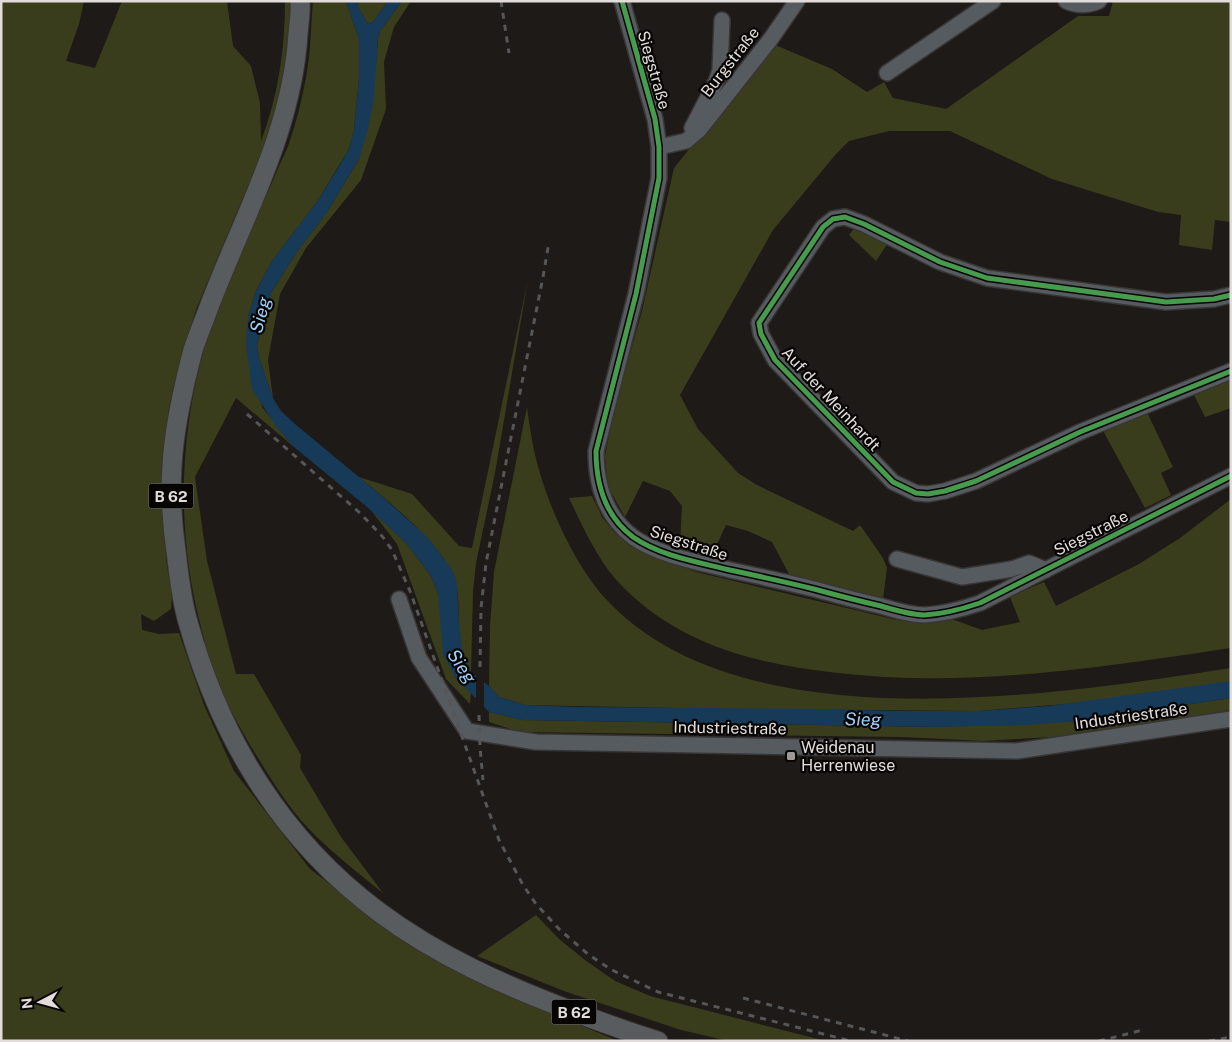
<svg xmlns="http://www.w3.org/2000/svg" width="1232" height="1042" font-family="'Public Sans',sans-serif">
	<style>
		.green { fill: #3a3d1b }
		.water { fill: #163a57 }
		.pier { fill: #1e1a18 }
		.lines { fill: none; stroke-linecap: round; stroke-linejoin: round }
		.minor-casing { stroke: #393534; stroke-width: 18 }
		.major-casing { stroke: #393534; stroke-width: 21 }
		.minor { stroke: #565b5f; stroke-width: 15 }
		.major { stroke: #595c5f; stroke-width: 19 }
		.rail { stroke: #555657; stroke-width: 3; stroke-dasharray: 6 6; stroke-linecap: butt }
		.cycleway-casing { stroke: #070504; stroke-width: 8 }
		.cycleway { stroke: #469c4c; stroke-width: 5 }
		.poi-dot { fill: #9d9996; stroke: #070504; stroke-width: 2 }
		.labels { text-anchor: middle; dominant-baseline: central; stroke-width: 4.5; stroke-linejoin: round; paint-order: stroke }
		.shield { fill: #070504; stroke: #a09c9a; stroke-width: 1 }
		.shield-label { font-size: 15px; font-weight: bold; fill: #e2ddda }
		.street-label { font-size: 16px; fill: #e2ddda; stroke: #070504 }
		.poi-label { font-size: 16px; fill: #e2ddda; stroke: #070504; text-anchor: start }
		.water-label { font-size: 18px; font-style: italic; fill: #9ecffb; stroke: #070504 }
	</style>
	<rect width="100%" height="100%" fill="#1e1a18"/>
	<path class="green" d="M1,1H84L79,24L66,61L95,68L122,1H227L233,46L251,66L260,103L261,141C278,97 285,49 285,1H290V29L283,79L271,131L197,307L175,380L168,413L166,559L172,596L171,609L154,621L141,614L142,630L159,634L179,633L204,705L234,771L310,869L407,942L497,990L618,1041H1Z
		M313,1H346L359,39V79L354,130L349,149L317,202L272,261L256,291L248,317L262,407L294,447L236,398L195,477L207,561L236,674H254L301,755L300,768L341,837L383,893C357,872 331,852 309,829C287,806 271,779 255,753C238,725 222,696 211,665C207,652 204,639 201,627C173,521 180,411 217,308C234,262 257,218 276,173C281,161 288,149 291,137C298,117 305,86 308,65C311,44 311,22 313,1Z
		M357,1H388L373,22L368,24L358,7Z
		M402,1H411L394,27L384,62L386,109L361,180L306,248L280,294L268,360L273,398L259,358L257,345L261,327L271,293L296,253L327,212L359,159L376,65L378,38L380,31Z
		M1113,1H1231V222L1215,220L1212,250L1179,245L1181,215L1158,212L1052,179L950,131H889L849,141L836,154L773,230L680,395L698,429L738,473L757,485L853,531L860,525L883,558L887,568L883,599L789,574L772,542L748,531L726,525L712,555L680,545L682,506L670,491L643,481L625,517L608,487L605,456L614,410L642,311L674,168L773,44L832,69L867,92L884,82L893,98L946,109L1078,16H1109Z
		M856,226L888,243L876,261L849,235Z
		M528,279L495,473L476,563L473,592L471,672C468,667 463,661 462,655C456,633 461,605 456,583C448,549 386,499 359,477L412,494L459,546L472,548Z
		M1231,378V408L1205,417L1193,393Z
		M527,407C529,422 531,436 534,450C544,497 572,561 604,597C738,746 1055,695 1231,668V682L1103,701L979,711L724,709L525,705L499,697L489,686L490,626L494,572Z
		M1146,410L1173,467L1161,473L1171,495L1145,508L1101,427Z
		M592,496L602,517L614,532L629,545L660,559L696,572L897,620L922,622L949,618L982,630L1020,622L1010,597L1044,582L1056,606L1139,564L1180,538L1231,499V648C1097,668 964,689 829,672C753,663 680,644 624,588C599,564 584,529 569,498Z
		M370,509L406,543L431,576L438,594L455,677L471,692L470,704L446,679L397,544Z
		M1231,698V710L1069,736L983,741L903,737L520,732L489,722V712L522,720L935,727L1078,721Z
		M536,915L559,939L585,960L615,981L650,996L826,1041H729L681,1030L564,991L477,956Z"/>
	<path class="water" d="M346,1H357L358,7L368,24L373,22L388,1H402L380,31L378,38L374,98L368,129L359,159L327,212L296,253L271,293L261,327L257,345L259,358L273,398L281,411L295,424L383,497L429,539L453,571L457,584L459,625L463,658L471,672L489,686L499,697L525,705L580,707L830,709L895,711H979L1049,706L1231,681V698L1078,721L1028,725L935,727L522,720L489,712L455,677L443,654L438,594L431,576L406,543L367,507L294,447L275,425L252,389L246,345L248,317L256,291L272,261L317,202L340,165L349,149L354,130L359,79V39Z"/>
	<path class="pier" d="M476,673L484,679V710L476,701Z"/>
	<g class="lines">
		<defs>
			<path id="minor" d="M622,1L655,119L659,147V178L636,294L596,451C596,485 605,516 633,537C660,556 698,562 730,570C758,576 786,582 814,589C836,595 859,601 881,606C895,610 910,615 925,615C944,614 962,609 980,603L1231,476
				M1066,1C1078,6 1087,6 1099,1
				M887,73L993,1
				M692,128L716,82L720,70L722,20
				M659,147L686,141L699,130L770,40L797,1
				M1231,295L1214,299L1166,302L987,278L940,262L864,224L845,217L833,219L823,227L759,323L761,334L775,360L893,482L916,493L928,494L945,491L976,481L1080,432L1231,371
				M897,559L962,577L1012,569L1029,563L1046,570
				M399,599L419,658L467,731L536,742L1017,751L1231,719"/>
			<path id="major" d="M300,1C301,12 299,23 298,34C292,132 243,217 209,307C204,321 198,335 193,350C183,388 174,427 172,466C170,494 172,523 176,551C179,575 181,599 188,622C220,738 282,840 379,912C439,957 508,987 577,1013C604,1023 631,1033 658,1041"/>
		</defs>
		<use href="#minor" class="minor-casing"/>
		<use href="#major" class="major-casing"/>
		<use href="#minor" class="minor"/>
		<use href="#major" class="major"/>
		<path class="rail" d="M501,1L509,53
			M247,414L360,513L382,536L392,550L410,591L499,840L523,885L536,904L560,930L589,955L612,970L658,992L851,1041
			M480,667L481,608L486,563L543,277L549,242
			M479,715L480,747L483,780
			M743,998L908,1041
			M1099,1041L1143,1030
			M1209,1041L1231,1037"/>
		<defs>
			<path id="cycleway" d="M622,1L655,119L659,147V178L636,294L596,451C596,485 605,516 633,537C660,556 698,562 730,570C758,576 786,582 814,589C836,595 859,601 881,606C895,610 910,615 925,615C944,614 962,609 980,603L1231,476
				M1231,295L1214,299L1166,302L987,278L940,262L864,224L845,217L833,219L823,227L759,323L761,334L775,360L893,482L916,493L928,494L945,491L976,481L1080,432L1231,371"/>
		</defs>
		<use href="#cycleway" class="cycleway-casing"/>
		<use href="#cycleway" class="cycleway"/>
	</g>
	<rect class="poi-dot" x="786" y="751" width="10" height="10" rx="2.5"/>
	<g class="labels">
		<g class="shield">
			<rect x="148.5" y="483.5" width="45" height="25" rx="4"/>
			<rect x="551.5" y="999.5" width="45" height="25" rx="4"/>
		</g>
		<g class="shield-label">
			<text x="171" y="496">B 62</text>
			<text x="574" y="1012">B 62</text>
		</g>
		<g class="street-label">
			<text transform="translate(730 62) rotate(-52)">Burgstraße</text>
			<text transform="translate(654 70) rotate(74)">Siegstraße</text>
			<text transform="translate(831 399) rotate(47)">Auf der Meinhardt</text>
			<text transform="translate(1091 533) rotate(-27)">Siegstraße</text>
			<text transform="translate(689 543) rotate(18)">Siegstraße</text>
			<text transform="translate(1131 716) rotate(-8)">Industriestraße</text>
			<text transform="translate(730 728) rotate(1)">Industriestraße</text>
		</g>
		<g class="poi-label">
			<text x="801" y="747">Weidenau<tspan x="801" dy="18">Herrenwiese</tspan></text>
		</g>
		<g class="water-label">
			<text transform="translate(260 315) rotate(-75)">Sieg</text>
			<text transform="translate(462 666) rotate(57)">Sieg</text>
			<text transform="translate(863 719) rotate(1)">Sieg</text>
		</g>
	</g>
	<rect width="1232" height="1042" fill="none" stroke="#e2ddda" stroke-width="5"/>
	<g transform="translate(40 1002) rotate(264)" stroke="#070504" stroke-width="4" paint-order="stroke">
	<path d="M0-4L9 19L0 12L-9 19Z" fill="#e2ddda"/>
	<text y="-8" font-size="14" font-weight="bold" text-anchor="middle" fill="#e2ddda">N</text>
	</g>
</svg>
